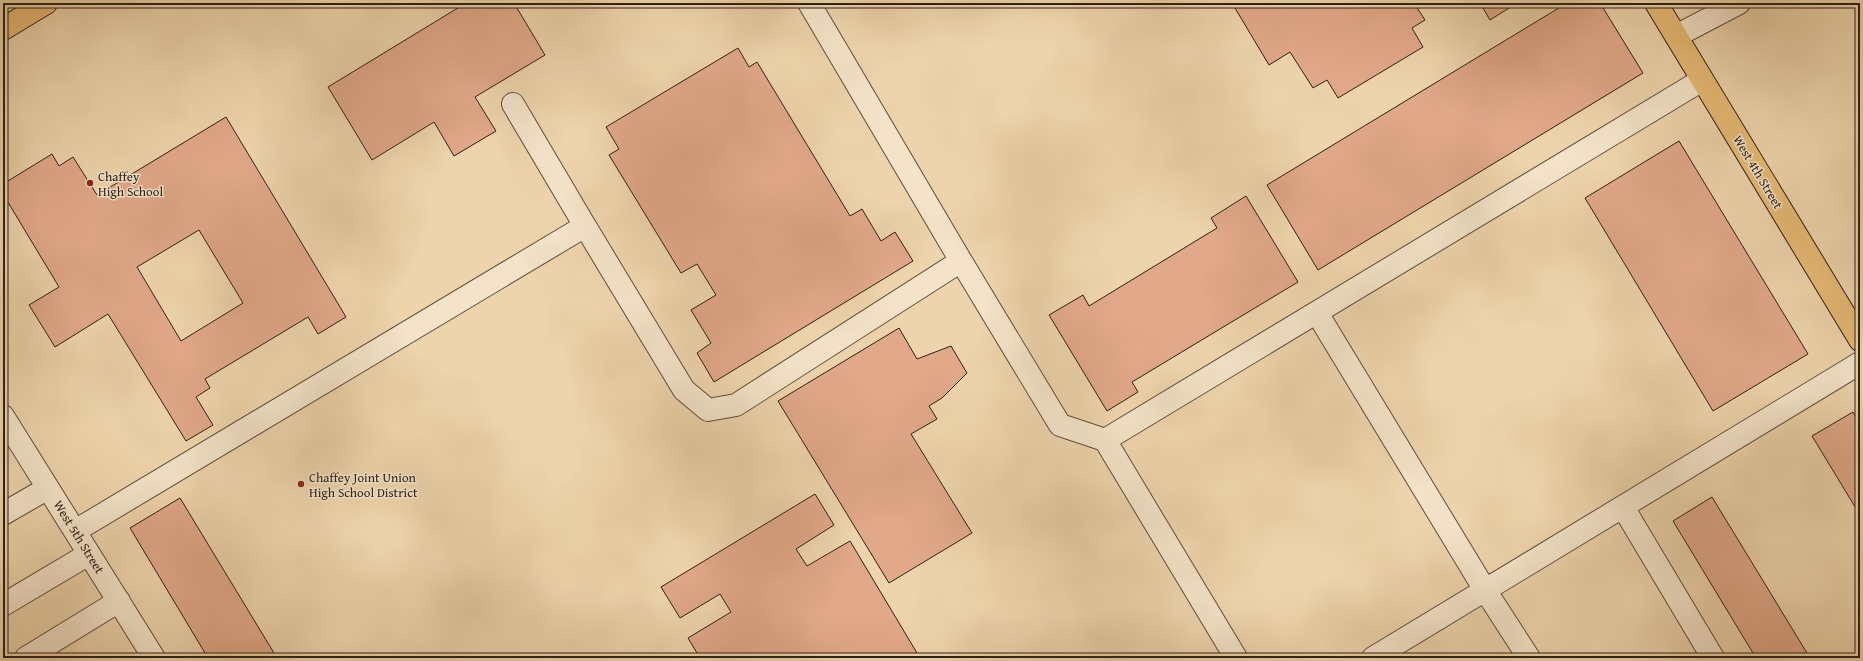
<svg xmlns="http://www.w3.org/2000/svg" width="1863" height="661" font-family="'Gentium Book Plus',serif">
	<style>
		.building { fill: #e1a889; stroke: #2d2018; fill-rule: evenodd }
		.lines { fill: none; stroke-linecap: round; stroke-linejoin: round }
		.minor-casing { stroke: #5d4d3d; stroke-width: 24 }
		.major-casing { stroke: #2d2018; stroke-width: 24 }
		.minor { stroke: #f4e3c9; stroke-width: 22 }
		.major { stroke: #e7ba76; stroke-width: 22 }
		.poi-dot { fill: #8f2418; stroke: #f4e3c9; stroke-width: 1.5 }
		.labels { text-anchor: middle; dominant-baseline: central; stroke-width: 3; stroke-linejoin: round; paint-order: stroke }
		.street-label { font-size: 13px; fill: #2d2018; stroke: #f4e3c9 }
		.poi-label { font-size: 13px; fill: #2d2018; stroke: #f4e3c9; text-anchor: start }
	</style>
	<rect width="100%" height="100%" fill="#eed4ac"/>
	<filter id="stains"><feTurbulence type="fractalNoise" baseFrequency=".005" numOctaves="4"/><feColorMatrix values="0 0 0 0 .2 0 0 0 0 .09 0 0 0 0 .02 0 0 0 .5 -.17"/></filter>
	<radialGradient id="worn" r=".72"><stop offset=".6" stop-color="#630" stop-opacity="0"/><stop offset="1" stop-color="#630" stop-opacity=".3"/></radialGradient>
	<path class="building" d="M466,3H514L545,55L475,97L496,131L454,156L434,122L372,160L328,87Z
		M1232,3H1414L1425,20L1412,28L1423,47L1338,98L1327,80L1313,88L1290,52L1269,65Z
		M1480,3H1517L1490,20Z
		M1567,3H1600L1643,73L1318,270L1267,185Z
		M738,48L749,67L757,62L850,216L862,209L881,241L895,232L913,261L714,382L697,353L711,343L691,310L716,295L697,264L681,273L609,155L619,149L606,127Z
		M226,117L346,317L318,334L308,317L205,379L210,388L196,397L213,425L186,441L108,314L55,347L29,305L59,287L3,194V184L52,154L59,166L73,157L97,195ZM199,230L243,303L181,341L137,267Z
		M1679,141L1808,354L1713,411L1585,198Z
		M1246,196L1298,282L1132,382L1138,392L1107,411L1049,315L1083,295L1089,306L1217,228L1211,218Z
		M899,328L917,359L951,346L967,373L942,398L929,406L937,419L911,434L972,533L889,583L778,401Z
		M1853,412L1860,425V515L1812,436Z
		M815,494L834,525L796,549L807,566L850,541L920,658H700L688,638L731,612L720,594L680,618L661,587Z
		M1712,497L1810,658H1756L1673,521Z
		M180,498L277,658H208L130,528Z"/>
	<g class="lines">
		<defs>
			<path id="minor" d="M1676,36L1739,3
				M513,104L585,226
				M961,261L1060,425L1105,440
				M1317,313L1485,590L1529,658
				M3,416L154,658
				M1623,507L1713,658
				M3,514L48,488
				M75,531L585,226L684,390L708,410L736,405L961,261L809,3
				M3,605L89,554
				M26,658L119,601
				M1236,658L1105,440L1702,80
				M1373,658L1860,363"/>
			<path id="major" d="M1656,3L1860,340
				M3,29L46,3"/>
		</defs>
		<use href="#minor" class="minor-casing"/>
		<use href="#major" class="major-casing"/>
		<use href="#minor" class="minor"/>
		<use href="#major" class="major"/>
	</g>
	<g class="poi-dot">
		<circle cx="90" cy="183" r="4"/>
		<circle cx="301" cy="484" r="4"/>
	</g>
	<g class="labels">
		<g class="street-label">
			<text transform="translate(1758 172) rotate(59)">West 4th Street</text>
			<text transform="translate(79 537) rotate(58)">West 5th Street</text>
		</g>
		<g class="poi-label">
			<text x="98" y="176">Chaffey<tspan x="98" dy="15">High School</tspan></text>
			<text x="309" y="477">Chaffey Joint Union<tspan x="309" dy="15">High School District</tspan></text>
		</g>
	</g>
	<rect width="1863" height="661" fill="none" stroke="#eed4ac" stroke-width="16"/>
	<rect x="4" y="4" width="1855" height="653" fill="none" stroke="#2d2018" stroke-width="2"/>
	<rect x="8" y="8" width="1847" height="645" fill="none" stroke="#2d2018"/>
	<rect width="100%" height="100%" filter="url(#stains)"/>
	<rect width="100%" height="100%" fill="url(#worn)"/>
</svg>
